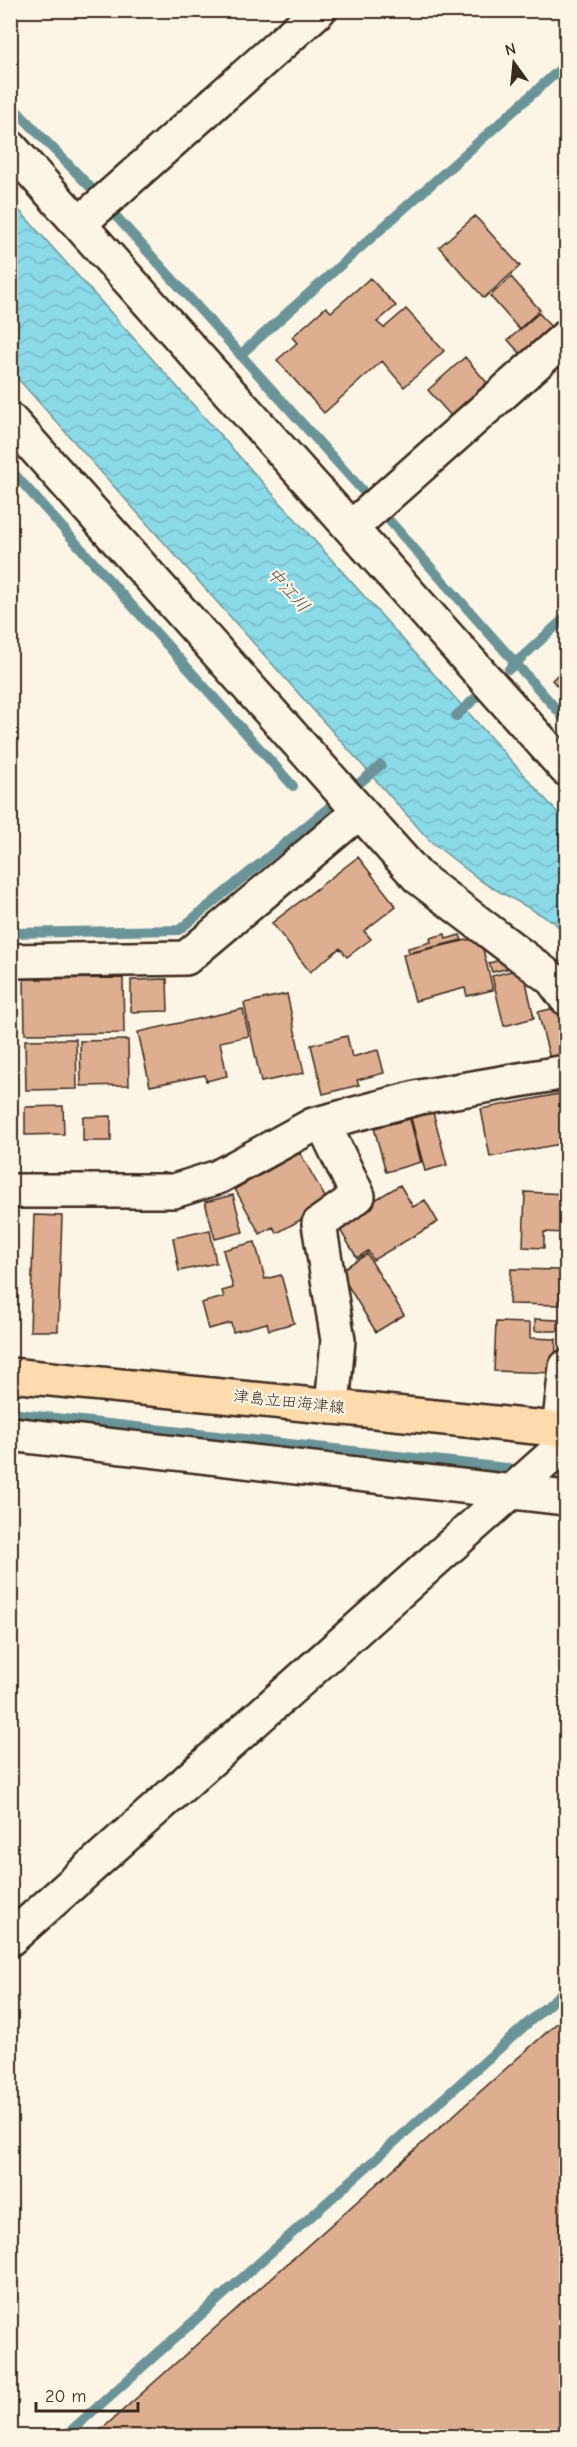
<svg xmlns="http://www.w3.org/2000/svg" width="577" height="2447" font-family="'Comic Neue','Klee One',sans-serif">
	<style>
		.water { fill: url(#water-waves); stroke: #6b9497; stroke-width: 1.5 }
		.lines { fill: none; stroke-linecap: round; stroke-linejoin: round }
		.stream { stroke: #6b9497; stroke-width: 10 }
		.building { fill: #deae90; stroke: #3b2a1e; stroke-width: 1.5 }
		.minor-casing { stroke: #3b2a1e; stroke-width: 38 }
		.major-casing { stroke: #3b2a1e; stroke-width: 38 }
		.minor { stroke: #fcf5e5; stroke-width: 33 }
		.major { stroke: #fedbac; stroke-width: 33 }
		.labels { text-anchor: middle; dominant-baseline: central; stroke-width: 4.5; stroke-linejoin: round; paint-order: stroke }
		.street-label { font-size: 16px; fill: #3b2a1e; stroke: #fcf5e5 }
		.water-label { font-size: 18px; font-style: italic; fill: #4f5650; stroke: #fcf5e5 }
	</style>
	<defs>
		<pattern id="water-waves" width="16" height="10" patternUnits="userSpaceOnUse" patternTransform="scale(1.5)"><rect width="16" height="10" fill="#8bdae8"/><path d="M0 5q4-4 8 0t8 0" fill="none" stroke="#79bbc7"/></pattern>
	</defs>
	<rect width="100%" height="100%" fill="#fcf5e5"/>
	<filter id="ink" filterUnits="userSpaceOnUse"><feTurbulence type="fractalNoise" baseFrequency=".0167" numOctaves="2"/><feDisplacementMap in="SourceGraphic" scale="12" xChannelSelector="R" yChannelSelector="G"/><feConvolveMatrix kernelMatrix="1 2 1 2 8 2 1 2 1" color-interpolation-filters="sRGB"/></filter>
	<g filter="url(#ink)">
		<path class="water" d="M11,201L566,822V936L554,922L484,883L430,841L11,371Z"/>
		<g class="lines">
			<path class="stream" d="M10,16L17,10
				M10,104L94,191
				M114,214L362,490
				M240,355L566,64
				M10,469L293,786
				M387,518L566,720
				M509,669L566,617
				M456,716L482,692
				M356,786L381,765
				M10,933L179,930L333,804
				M10,1413L515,1469
				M65,2436L566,1989"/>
		</g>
		<path class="building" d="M475,216L520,266L484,298L439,247Z
			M511,277L540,310L519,329L490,296Z
			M370,278L396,306L377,322L384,328L406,309L444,351L404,387L382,361L324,413L277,360L297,343L292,337L326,307L331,312Z
			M539,313L558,335L528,362L508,340Z
			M465,357L488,384L452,417L428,390Z
			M566,667V696L552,680Z
			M358,857L396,906L364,931L371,939L347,957L340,948L310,972L272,923Z
			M445,934L446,939L460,935L462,940L409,953L408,948L431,942L430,938Z
			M480,937L493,990L467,996L465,988L415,1001L403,955Z
			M516,956L519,966L492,972L489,963Z
			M523,968L534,1018L504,1026L492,976Z
			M123,978L124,1033L25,1034L24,979Z
			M167,979L168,1011L131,1012V980Z
			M287,994L304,1073L261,1082L244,1003Z
			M559,1007L562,1020L566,1018V1055L550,1059L538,1012Z
			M243,1009L249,1036L220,1042L227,1076L206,1081L205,1075L150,1086L138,1032Z
			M347,1036L352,1057L378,1050L384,1073L357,1080L359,1085L323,1094L311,1045Z
			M76,1039L77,1089L26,1090L25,1040Z
			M128,1040L129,1085L81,1086L80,1041Z
			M559,1094L566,1143L490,1157L481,1109Z
			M63,1106L64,1134L25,1135V1107Z
			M433,1112L447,1165L425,1171L411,1118Z
			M111,1116V1141H83V1117Z
			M410,1119L421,1162L386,1172L374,1128Z
			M300,1153L329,1204L277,1233L273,1227L260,1234L235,1189Z
			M400,1185L413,1207L425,1200L438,1222L373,1260L368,1251L357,1258L336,1223Z
			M525,1192L566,1194V1233L544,1232V1248L523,1247Z
			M233,1195L243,1232L215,1239L205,1202Z
			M34,1215L62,1216L58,1331H30Z
			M210,1230L216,1263L179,1271L173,1238Z
			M255,1242L265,1279L281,1275L294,1323L269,1330L267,1323L233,1332L231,1323L208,1329L201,1303L224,1297L222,1291L233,1288L223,1250Z
			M367,1254L404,1315L376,1332L339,1271Z
			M511,1269L561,1270L560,1305L509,1304Z
			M535,1319L558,1320V1331H535Z
			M496,1322L530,1323V1338L556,1339L555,1373L494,1371Z
			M566,2015V2436H94Z"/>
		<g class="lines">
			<defs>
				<path id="minor" d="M10,147L566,769
					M79,224L319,10
					M10,420L418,877L552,979L566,998
					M351,528L566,337
					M10,961L186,958L359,812
					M323,1123L358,1196L319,1224L338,1340L332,1407
					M10,1191H174L218,1177L313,1125L420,1097L566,1072
					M559,1430L566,1367
					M10,1434L566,1498
					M10,1939L566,1443"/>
				<path id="major" d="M10,1375L566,1430"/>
			</defs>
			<use href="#minor" class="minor-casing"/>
			<use href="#major" class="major-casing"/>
			<use href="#minor" class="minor"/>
			<use href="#major" class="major"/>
		</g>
	</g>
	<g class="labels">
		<g class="street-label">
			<text transform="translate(289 1402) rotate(6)">津島立田海津線</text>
		</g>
		<g class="water-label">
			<text transform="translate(288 590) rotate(48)">中江川</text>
		</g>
	</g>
	<rect width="577" height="2447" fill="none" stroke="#fcf5e5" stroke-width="36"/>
	<rect x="18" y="18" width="541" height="2411" fill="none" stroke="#3b2a1e" stroke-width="2" filter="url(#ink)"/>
	<g transform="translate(514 63) rotate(345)" stroke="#fcf5e5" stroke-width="4.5" paint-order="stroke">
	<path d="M0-4.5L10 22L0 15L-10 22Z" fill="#3b2a1e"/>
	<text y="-9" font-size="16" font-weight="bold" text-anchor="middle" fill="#3b2a1e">N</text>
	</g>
	<path d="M36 2402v9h102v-9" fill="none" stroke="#3b2a1e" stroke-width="3"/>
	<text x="45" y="2402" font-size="18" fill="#3b2a1e" stroke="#fcf5e5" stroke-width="4.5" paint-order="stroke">20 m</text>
</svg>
